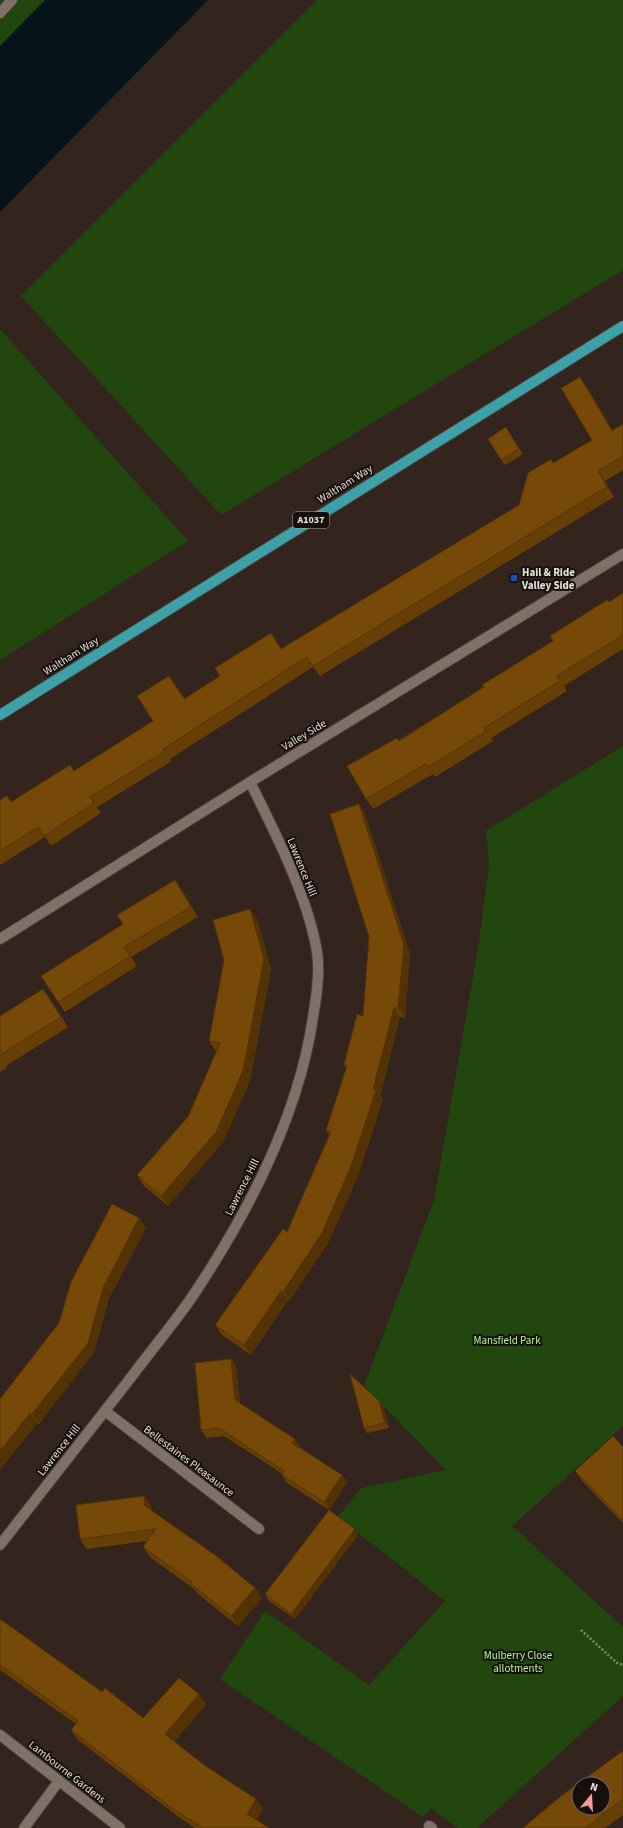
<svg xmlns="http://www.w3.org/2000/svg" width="623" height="1828" font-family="'Source Sans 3',sans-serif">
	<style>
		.green { fill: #22470e }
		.water { fill: #051419 }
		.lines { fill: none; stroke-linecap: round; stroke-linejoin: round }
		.service-casing { stroke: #4c413b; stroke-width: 12 }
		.minor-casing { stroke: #4c413b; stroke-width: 12 }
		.primary-casing { stroke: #4c413b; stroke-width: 12 }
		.path { stroke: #8f837d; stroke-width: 2.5; stroke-dasharray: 2 2; stroke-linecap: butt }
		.service { stroke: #817068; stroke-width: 10 }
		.minor { stroke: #817068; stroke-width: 10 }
		.primary { stroke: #3da1a9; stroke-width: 10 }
		.wall { fill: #663f07 }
		.shaded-wall { fill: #533306 }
		.building { fill: #774908; stroke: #533306; fill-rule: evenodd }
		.transit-dot { fill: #1a4fb4; stroke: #16100d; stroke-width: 1.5 }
		.labels { text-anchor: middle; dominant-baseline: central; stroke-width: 4; stroke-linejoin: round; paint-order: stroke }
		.shield { fill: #16100d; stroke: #aba29e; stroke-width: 1 }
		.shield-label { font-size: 10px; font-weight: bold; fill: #ebe1dc }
		.street-label { font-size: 11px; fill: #ebe1dc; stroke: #16100d }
		.poi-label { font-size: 11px; font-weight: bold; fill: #ebe1dc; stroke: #16100d; text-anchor: start }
		.park-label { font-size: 11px; fill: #b1f893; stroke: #16100d }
	</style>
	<rect width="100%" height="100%" fill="#33251e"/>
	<path class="green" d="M0,0H45L0,46Z
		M317,0H623V270L221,515L21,296Z
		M0,329L188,541L0,660Z
		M623,746V1426L512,1526L623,1627V1696L477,1828H458L431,1808L423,1817L220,1679L265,1611L369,1685L445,1601L338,1517L361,1488L446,1470L364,1386L434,1200L479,942L489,866L486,831Z"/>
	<path class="water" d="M45,0H208L0,212V46Z"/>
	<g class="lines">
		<defs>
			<path id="service" d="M0,13L12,0
				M429,1826L432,1828
				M24,1828L59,1781"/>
			<path id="minor" d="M0,939L250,782L623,554
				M105,1411L259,1529
				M0,1545C43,1490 86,1435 129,1380C149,1353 171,1327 190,1300C244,1220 292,1130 310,1035C314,1010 321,977 317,952C308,897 275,832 250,782
				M0,1735L120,1828"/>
			<path id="primary" d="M0,715L623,326"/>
		</defs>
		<use href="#service" class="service-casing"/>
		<use href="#minor" class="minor-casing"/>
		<use href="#primary" class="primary-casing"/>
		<path class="path" d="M581,1630L617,1663L623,1665"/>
		<use href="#service" class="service"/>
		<use href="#minor" class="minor"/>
		<use href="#primary" class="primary"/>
	</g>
	<path class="wall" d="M587,387L612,430L623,424V470L605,481L614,497L320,676L313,667L170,759L172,761L97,807L101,813L51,846L45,837L0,865V800L7,796L11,802L74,771L153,721L169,676L185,699L282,648L519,505L551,459L554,463L592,440Z
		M510,433L523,454L505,465L501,460Z
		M623,593V649L564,686L567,691L491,738L493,741L435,777L433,774L373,809L366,799L399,740L484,687L553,641L609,602Z
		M365,814L410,954L405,1018L400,1017L380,1096L383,1099L358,1176L328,1243L289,1301L288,1300L251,1355L222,1335L215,1325L287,1232L329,1135L326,1130L346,1068L344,1065L363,1016L369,937Z
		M182,890L198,917L131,957L137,966L65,1012L58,1002Z
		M257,919L271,969L250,1081L223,1142L168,1206L144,1186L137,1175L188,1117L217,1051H216L209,1041Z
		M50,999L68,1027L6,1066L7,1068L0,1072V1016Z
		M139,1218L146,1228L109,1298L94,1352L39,1424L37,1423L0,1470L59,1323Z
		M231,1359L236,1366L240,1404L300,1446L299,1447L342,1475L347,1482L329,1510L287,1483L282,1475L283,1474L224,1436L207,1438L201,1430Z
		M383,1406L389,1428L367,1433L364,1428Z
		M623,1447V1523L582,1481L575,1471Z
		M144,1496L151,1506L152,1511L255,1588L262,1598L238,1626L197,1593L194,1589L150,1557L143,1547L147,1541L87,1549L80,1539Z
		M358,1535L295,1619L268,1600L265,1594Z
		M0,1619L102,1692L143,1718L206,1704L174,1742L204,1765L256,1799L263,1809L256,1820L269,1828H195L180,1818L78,1740L71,1730L76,1724L0,1670Z
		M623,1751V1815L605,1828H523Z"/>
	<path class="shaded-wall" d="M580,377L587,387L619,441L612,431Z
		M598,471L605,481L614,497L607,487Z
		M359,804L365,814L410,954L405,1018L398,1008Z
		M175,880L182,890L198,917L191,907Z
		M250,909L257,919L271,969L250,1081L223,1142L168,1206L161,1196L243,1071Z
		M43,989L50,999L68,1027L61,1017Z
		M394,1008L400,1017L380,1096L383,1099L358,1176L328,1243L289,1301L283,1292L373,1089Z
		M139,1218L146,1228L109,1298L94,1352L39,1424L32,1414L103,1288Z
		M281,1291L288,1300L251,1355L244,1345Z
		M231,1359L236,1366L240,1408L235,1400Z
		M379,1401L383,1406L389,1428L385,1423Z
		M30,1413L37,1423L0,1470V1451Z
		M295,1439L300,1446L297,1450L292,1443Z
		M342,1475L347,1482L329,1510L324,1502Z
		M144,1496L151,1506L152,1516L145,1506Z
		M355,1529L358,1535L295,1619L291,1614Z
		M255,1588L262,1598L238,1626L231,1616Z
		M199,1694L206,1704L172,1744L165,1734Z
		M256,1799L263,1809L254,1824L247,1814Z"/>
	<path class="building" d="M580,377L612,431L623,424V456L598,471L607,487L313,666L307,657L163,749L165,751L90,797L94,803L44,836L38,827L0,851V800L7,796L11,802L70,765L74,771L153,721L137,696L169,676L184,699L220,676L215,668L271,633L281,649L519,505L528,473L551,459L553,463L592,440L561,388Z
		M506,427L519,449L501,460L488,439Z
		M623,593V635L557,676L560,681L484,728L486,731L428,767L426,764L366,799L347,766L397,738L399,741L484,687L482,685L553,641L550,636L607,600L609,602Z
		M359,804L404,945L398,1008H394L373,1089L376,1090L351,1166L322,1233L283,1292L281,1291L244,1345L215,1325L283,1229L287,1232L331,1132L326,1130L347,1066L344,1065L357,1014L363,1016L369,937L330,814Z
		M175,880L191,907L124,947L130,956L58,1002L41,976L123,924L117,915Z
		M250,909L264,959L243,1071L216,1132L161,1196L137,1175L188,1117L220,1043L209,1041L224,960L213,920Z
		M43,989L61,1017L0,1055V1016Z
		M112,1204L139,1218L103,1288L88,1343L32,1414L30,1413L0,1451V1399L59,1323L71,1282Z
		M231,1359L235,1400L295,1439L292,1443L342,1475L324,1502L282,1475L284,1471L219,1428L201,1430L195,1363Z
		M350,1374L379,1401L385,1423L364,1428Z
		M613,1436L623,1447V1520L575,1471Z
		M144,1496L145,1506L215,1555L255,1588L231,1616L190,1583L192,1582L143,1547L156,1529L80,1539L76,1505Z
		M329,1510L355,1529L291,1614L265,1594Z
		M0,1619L102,1692L105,1688L143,1718L179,1678L199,1694L165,1734L204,1765L256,1799L247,1814L269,1828H203L173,1809L71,1730L78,1721L0,1665Z
		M623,1751V1799L604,1813L586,1828H523L561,1796ZM579,1784H603V1808H579Z"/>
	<rect class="transit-dot" x="510" y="574" width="8" height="8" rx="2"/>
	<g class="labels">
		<rect class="shield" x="293" y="512" width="36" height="16" rx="3"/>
		<g class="shield-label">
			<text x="311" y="520">A1037</text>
		</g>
		<g class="street-label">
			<text transform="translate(345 484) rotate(-32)">Waltham Way</text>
			<text transform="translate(71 656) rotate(-32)">Waltham Way</text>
			<text transform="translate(304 735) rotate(-31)">Valley Side</text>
			<text transform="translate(302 867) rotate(68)">Lawrence Hill</text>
			<text transform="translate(242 1187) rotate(-63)">Lawrence Hill</text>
			<text transform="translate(59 1450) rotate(-52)">Lawrence Hill</text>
			<text transform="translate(189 1461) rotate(37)">Bellestaines Pleasaunce</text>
			<text transform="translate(67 1772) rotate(38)">Lambourne Gardens</text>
		</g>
		<g class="poi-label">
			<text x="522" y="572">Hail &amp; Ride<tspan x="522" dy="13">Valley Side</tspan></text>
		</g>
		<g class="park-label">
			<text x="507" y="1340">Mansfield Park</text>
			<text x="518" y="1655">Mulberry Close<tspan x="518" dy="13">allotments</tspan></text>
		</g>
	</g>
	<g transform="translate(591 1796) rotate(18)"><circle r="19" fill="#16100d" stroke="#6b6460"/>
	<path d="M0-3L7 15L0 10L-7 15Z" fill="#f59b96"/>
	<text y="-6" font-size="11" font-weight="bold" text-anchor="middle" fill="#ebe1dc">N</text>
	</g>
</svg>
